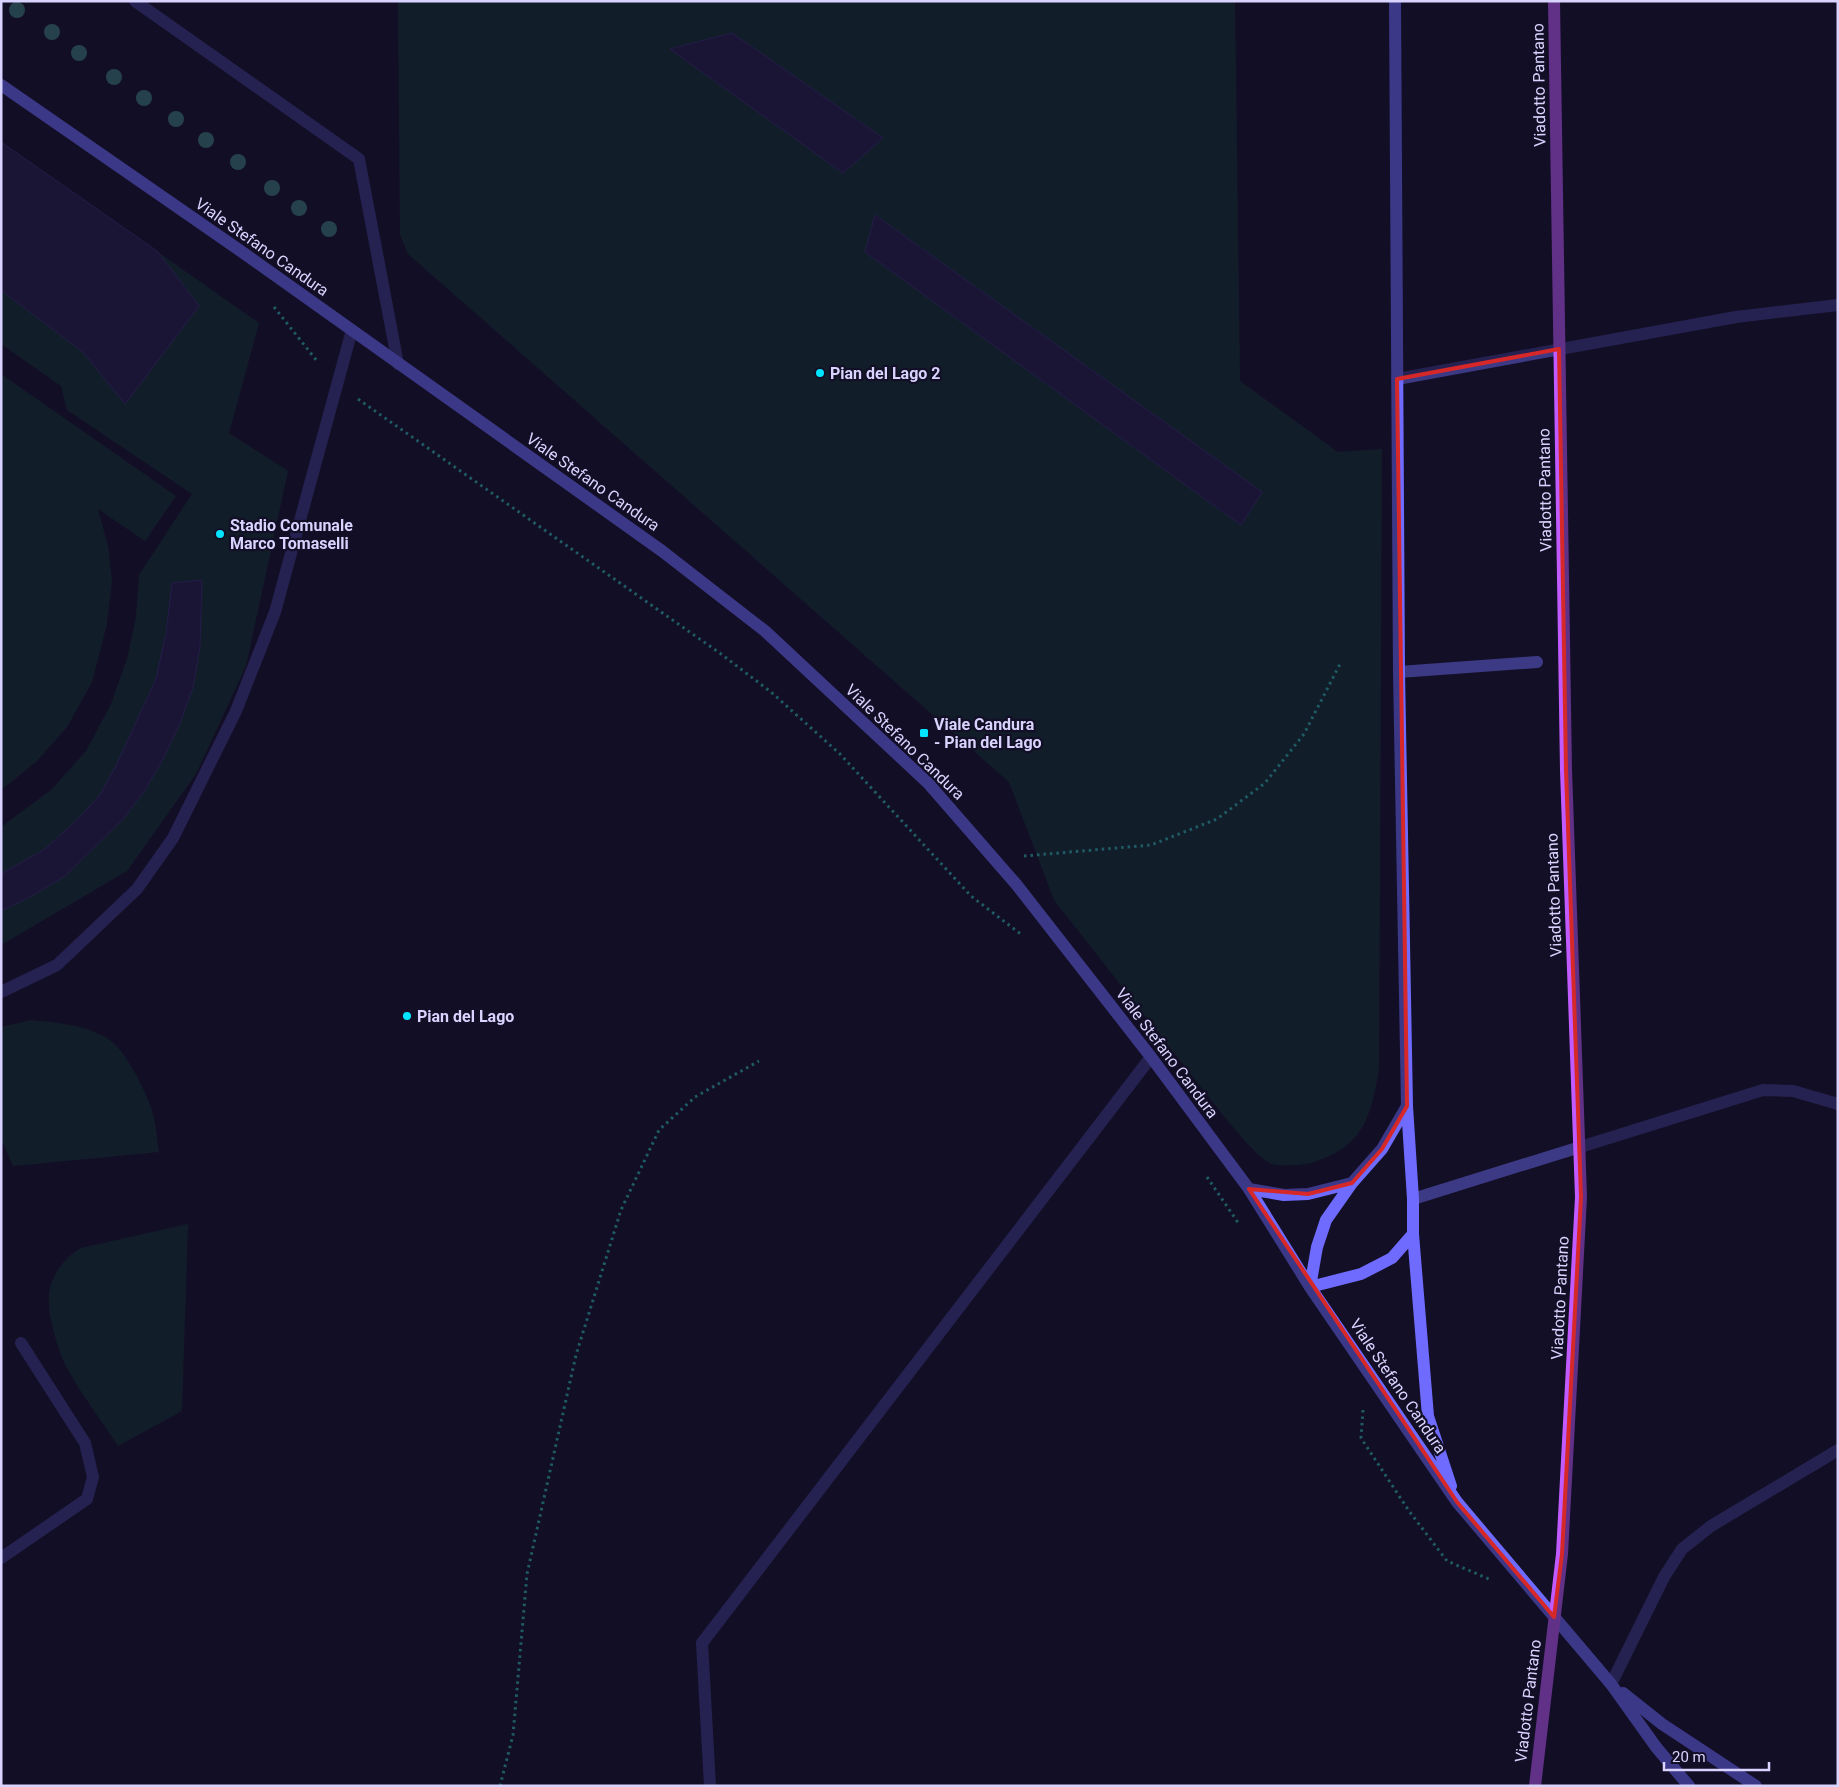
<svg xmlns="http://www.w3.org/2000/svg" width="1839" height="1787" font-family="Roboto,sans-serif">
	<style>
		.green { fill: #12302f }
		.building { fill: #241b47; stroke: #3b2d73 }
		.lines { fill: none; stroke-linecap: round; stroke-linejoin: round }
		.path { stroke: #2fb8b0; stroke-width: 3; stroke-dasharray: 2.5 4; stroke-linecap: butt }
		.lane { stroke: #3d3a85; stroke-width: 12 }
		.street { stroke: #3d3a85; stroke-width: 12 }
		.secondary { stroke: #6f6bff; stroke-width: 12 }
		.primary-bridge { stroke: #c25bff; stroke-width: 12 }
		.tree { fill: #3d827b }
		.marked { fill: none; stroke: #d62828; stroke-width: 4; stroke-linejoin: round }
		.poi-dot { fill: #00e5ff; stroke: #130f26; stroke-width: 2 }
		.labels { text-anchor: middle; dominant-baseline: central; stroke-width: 4.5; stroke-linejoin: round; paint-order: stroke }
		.street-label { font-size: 16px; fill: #d9d4ff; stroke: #130f26 }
		.poi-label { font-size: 16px; font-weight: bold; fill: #d9d4ff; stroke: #130f26; text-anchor: start }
	</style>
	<rect width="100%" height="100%" fill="#130f26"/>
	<path class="green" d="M398,1H1235L1240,381L1338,452L1382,449L1379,1068C1371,1117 1364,1147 1311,1163C1303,1165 1278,1167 1270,1163C1255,1155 1238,1132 1226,1119L1054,900L1009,782L408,254L400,235Z
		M1,142L259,323L229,433L288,471L246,666L196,774L127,871L1,945V827L51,790L86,751L111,704L127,659L136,617L139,575L192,494L67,410L61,386L1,344Z
		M1,374L176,496L145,541L98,509L108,546L112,581L107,624L92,682L67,727L36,762L1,790Z
		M31,1020C56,1023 82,1024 105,1037C126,1049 146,1091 153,1114C156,1126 157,1140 159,1152L13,1166L1,1139V1027Z
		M188,1224L182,1411L118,1446C102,1421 81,1394 67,1368C58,1351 47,1314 49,1294C51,1275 65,1257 81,1248Z"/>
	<path class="building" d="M732,33L883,138L843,173L670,49Z
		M1,142L157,251L199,306L125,404L83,352L1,290Z
		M875,215L1262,492L1241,525L865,252Z
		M202,580L200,646L193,687L180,723L163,759L145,790L123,819L65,876L28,898L1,911V874L45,849L77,820L100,795L117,764L156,679L166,634L172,583Z"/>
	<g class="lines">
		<path class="path" d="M274,307L317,361
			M358,399L721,654L771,692L840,754L971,896L1022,935
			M1024,856L1151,845L1217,819L1265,783L1304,734L1340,664
			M1207,1177L1239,1224
			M1363,1410L1361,1438L1409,1511L1447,1561L1489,1579
			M500,1786L513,1735L527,1574L576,1355L621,1210L659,1130L695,1097L759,1061"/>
		<path class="lane" d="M135,1L359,159L398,364
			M1399,672L1537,662
			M1,992L57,965L137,889L173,838L236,711L275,612L352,330
			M1,1558L87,1499L93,1477L85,1443L21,1343"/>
		<path class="street" d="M1397,379L1736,317L1838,305
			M1413,1199L1763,1090L1793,1091L1838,1104
			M1611,1684L1664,1577L1682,1549L1711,1526L1838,1450
			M710,1786L702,1643L1151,1057"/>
		<path class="secondary" d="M1395,1L1399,672L1407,1106L1413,1199V1234L1428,1416L1451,1486
			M1,85L245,254L662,551L765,631L928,783L1016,884L1151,1057L1249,1189L1310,1287L1457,1502L1611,1684L1656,1747L1689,1786
			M1407,1106L1382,1149L1352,1183L1326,1220L1317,1247L1310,1287L1361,1274L1392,1258L1413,1234
			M1249,1189L1284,1195L1308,1194L1352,1183
			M1623,1693L1662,1724L1756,1786"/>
		<path class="primary-bridge" d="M1535,1786L1562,1554L1581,1197L1566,770L1554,1"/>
	</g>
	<g class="tree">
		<circle cx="17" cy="10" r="8"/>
		<circle cx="52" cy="32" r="8"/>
		<circle cx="79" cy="53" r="8"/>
		<circle cx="114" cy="77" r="8"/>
		<circle cx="144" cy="98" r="8"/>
		<circle cx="176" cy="119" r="8"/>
		<circle cx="206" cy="140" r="8"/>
		<circle cx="238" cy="162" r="8"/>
		<circle cx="272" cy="188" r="8"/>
		<circle cx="299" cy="208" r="8"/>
		<circle cx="329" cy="229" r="8"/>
	</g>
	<path d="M0 0H1839V1787H0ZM1559,349L1566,770L1581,1197L1562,1554L1554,1617L1457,1502L1249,1189L1308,1194L1352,1183L1382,1149L1407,1106L1397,379Z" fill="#130f26" fill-opacity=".55" fill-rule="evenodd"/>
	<path class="marked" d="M1559,349L1566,770L1581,1197L1562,1554L1554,1617L1457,1502L1249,1189L1308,1194L1352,1183L1382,1149L1407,1106L1397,379Z"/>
	<g class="poi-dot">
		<circle cx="820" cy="373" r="5"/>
		<circle cx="220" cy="534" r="5"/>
		<rect x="919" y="728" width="10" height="10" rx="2.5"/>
		<circle cx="407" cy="1016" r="5"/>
	</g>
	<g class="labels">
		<g class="street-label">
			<text transform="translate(1539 85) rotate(-91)">Viadotto Pantano</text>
			<text transform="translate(262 247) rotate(35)">Viale Stefano Candura</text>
			<text transform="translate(593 482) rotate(35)">Viale Stefano Candura</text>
			<text transform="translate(1545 490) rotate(-91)">Viadotto Pantano</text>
			<text transform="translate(905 742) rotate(44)">Viale Stefano Candura</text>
			<text transform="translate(1554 895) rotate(-92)">Viadotto Pantano</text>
			<text transform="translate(1167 1053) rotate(53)">Viale Stefano Candura</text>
			<text transform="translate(1560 1298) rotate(-87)">Viadotto Pantano</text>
			<text transform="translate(1398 1386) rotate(56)">Viale Stefano Candura</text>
			<text transform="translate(1528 1701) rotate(-83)">Viadotto Pantano</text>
		</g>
		<g class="poi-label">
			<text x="830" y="373">Pian del Lago 2</text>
			<text x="230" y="525">Stadio Comunale<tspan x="230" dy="18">Marco Tomaselli</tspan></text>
			<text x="934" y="724">Viale Candura<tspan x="934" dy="18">- Pian del Lago</tspan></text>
			<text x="417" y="1016">Pian del Lago</text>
		</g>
	</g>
	<rect width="1839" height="1787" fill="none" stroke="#d9d4ff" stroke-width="5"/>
	<path d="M1664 1762v8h105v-8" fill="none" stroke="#d9d4ff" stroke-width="2.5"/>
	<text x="1672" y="1762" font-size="15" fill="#d9d4ff" stroke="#130f26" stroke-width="4" paint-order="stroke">20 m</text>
</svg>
